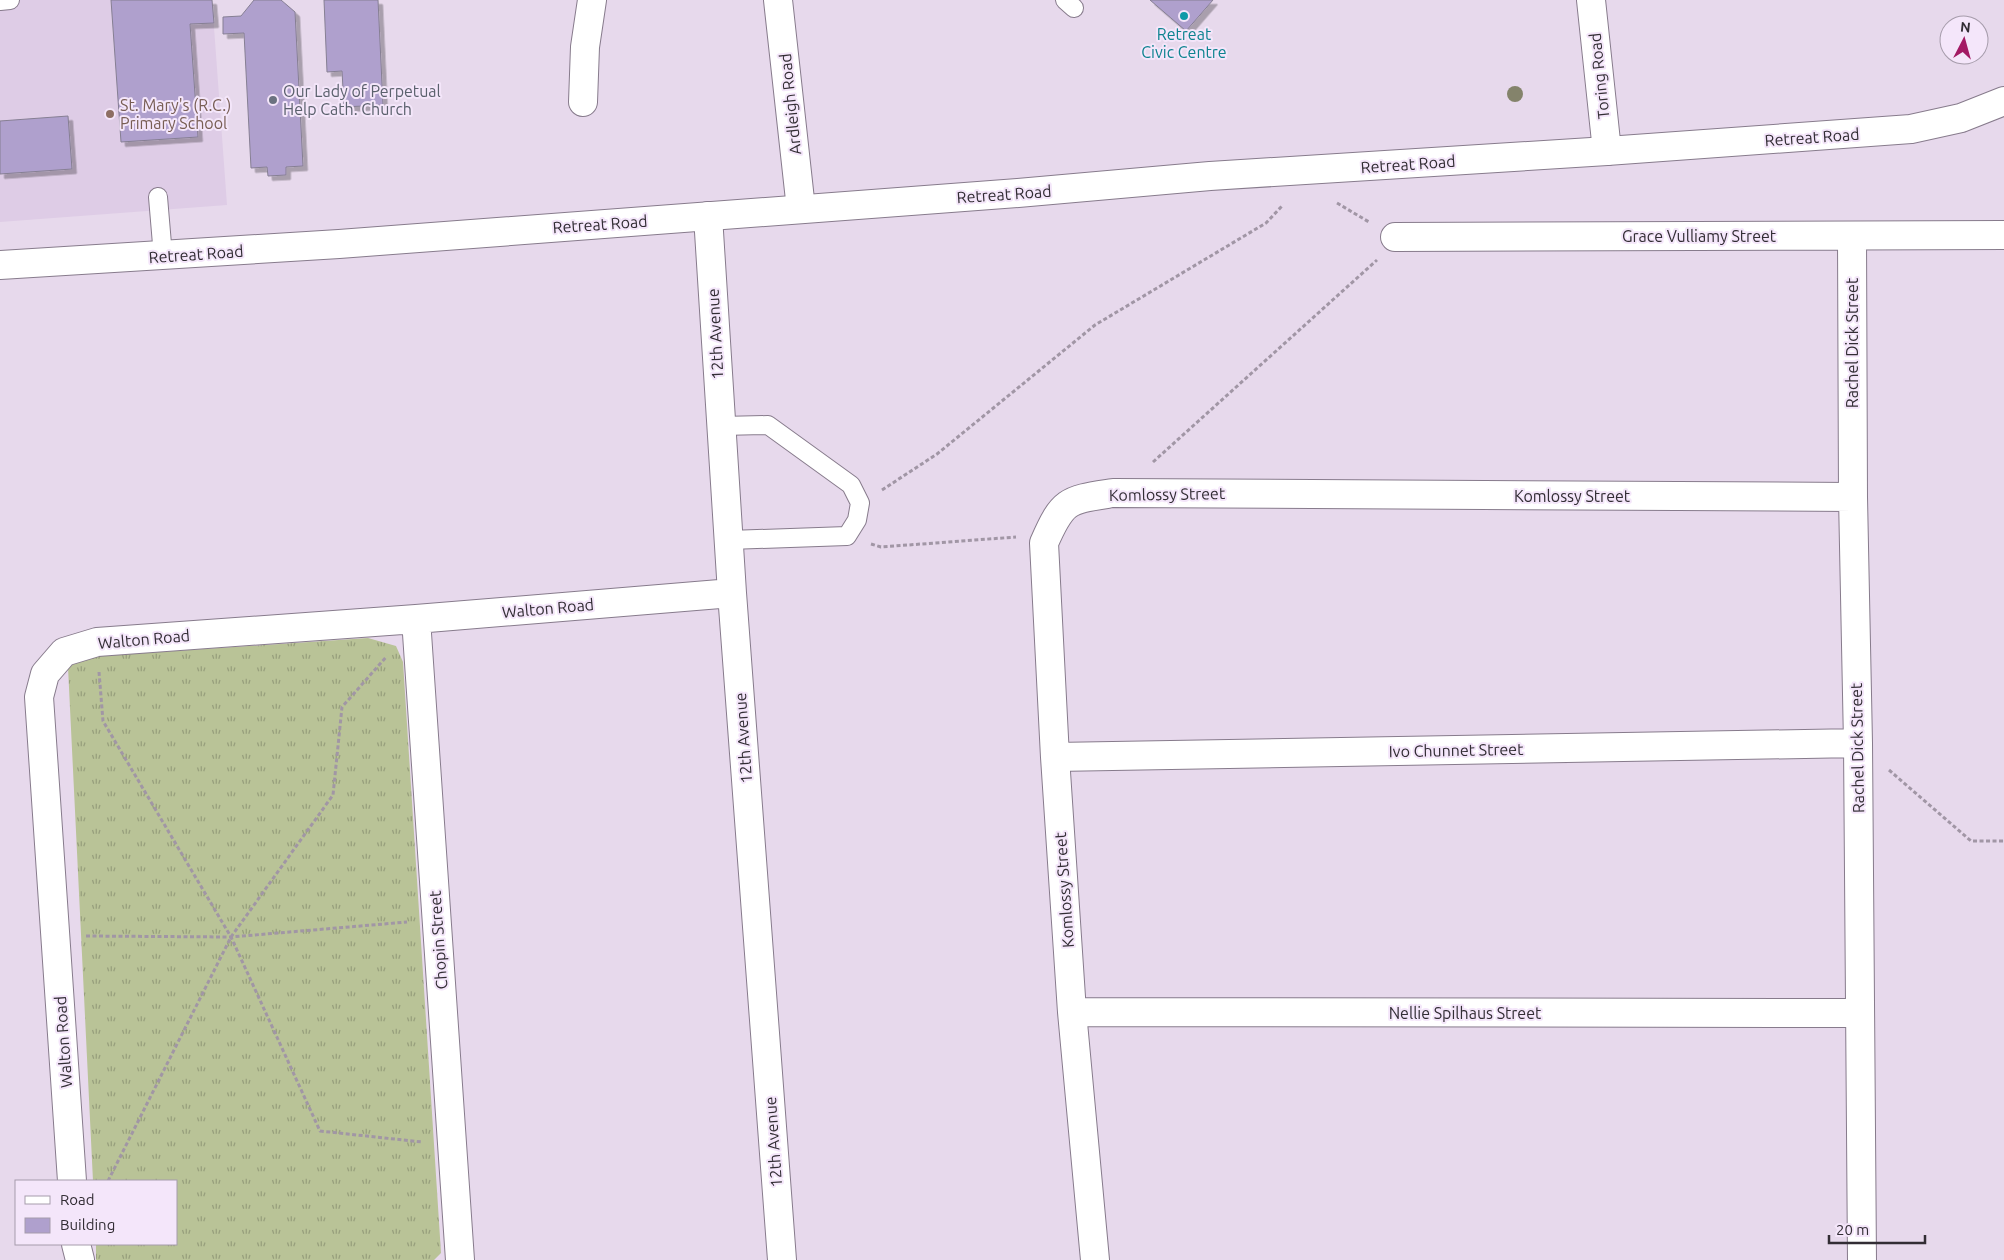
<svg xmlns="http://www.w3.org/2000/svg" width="2004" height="1260" font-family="Ubuntu,sans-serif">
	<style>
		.built { fill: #decce6 }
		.grass { fill: url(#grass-tufts) }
		.building { fill: #afa0cd; stroke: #867f93; filter: url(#shadow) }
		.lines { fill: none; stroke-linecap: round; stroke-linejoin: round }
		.lane-casing { stroke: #877b8c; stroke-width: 20 }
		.street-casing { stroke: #877b8c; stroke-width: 30 }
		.secondary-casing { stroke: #877b8c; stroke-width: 30 }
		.path { stroke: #a196a5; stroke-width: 3; stroke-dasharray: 4 2.5; stroke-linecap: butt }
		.lane { stroke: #fff; stroke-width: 18 }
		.street { stroke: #fff; stroke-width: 28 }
		.secondary { stroke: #fff; stroke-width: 28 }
		.tree { fill: #84836b }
		.culture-dot { fill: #0f9aa8; stroke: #f4e6fa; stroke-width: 2 }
		.worship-dot { fill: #6b7280; stroke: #f4e6fa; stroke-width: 2 }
		.education-dot { fill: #8d6e63; stroke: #f4e6fa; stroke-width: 2 }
		.labels { text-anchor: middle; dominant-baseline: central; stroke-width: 4; stroke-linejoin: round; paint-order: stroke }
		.culture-label { font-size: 16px; fill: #0d838f; stroke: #f4e6fa }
		.street-label { font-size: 16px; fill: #322d34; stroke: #f4e6fa }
		.worship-label { font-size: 16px; fill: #5b616d; stroke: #f4e6fa; text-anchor: start }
		.education-label { font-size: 16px; fill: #785e54; stroke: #f4e6fa; text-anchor: start }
	</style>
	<defs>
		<pattern id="grass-tufts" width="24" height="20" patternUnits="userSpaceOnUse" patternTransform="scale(1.25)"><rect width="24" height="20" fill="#b9c397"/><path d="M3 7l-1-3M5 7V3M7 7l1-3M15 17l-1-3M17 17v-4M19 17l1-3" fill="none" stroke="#979f7c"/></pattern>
		<filter id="shadow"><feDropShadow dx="4.5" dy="4.5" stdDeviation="0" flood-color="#0004"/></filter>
	</defs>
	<rect width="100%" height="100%" fill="#e7d9ec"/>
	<path class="built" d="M0,0H212L227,205L0,222Z"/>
	<path class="grass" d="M368,638L396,646L403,662L441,1253L434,1260H96V1244H176V1181H93L68,667L85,657Z"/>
	<path class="building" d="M111,0H212L214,23L190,24L198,137L121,142Z
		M254,0H281L295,12L303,166L286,167V175L268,176L267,167L251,168L244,33L223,34V17L241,16Z
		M324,0H378L383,105L344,107L342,71L327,72Z
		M1150,0H1213L1186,31Z
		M68,116L72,169L0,174V121Z"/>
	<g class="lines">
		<defs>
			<path id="lane" d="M1065,0L1074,8
				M0,1L10,0
				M158,197L163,256
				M721,426L768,425L851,485L860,503L857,520L847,536L729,540"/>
			<path id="street" d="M778,0L801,209
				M1591,0L1607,151
				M583,102L585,47L592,0
				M708,216L732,593L782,1260
				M1852,236L1853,497L1858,743L1862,1260
				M1395,237L2004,235
				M416,619L460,1260
				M1055,757L1858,743
				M1072,1012L1859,1013
				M72,1181L39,697L45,674L64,652L97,642L416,619L732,593
				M76,1244L80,1260
				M1095,1260L1072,1012L1055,757L1044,543C1063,499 1068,500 1113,493L1853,497"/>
			<path id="secondary" d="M0,265L339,244L1018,193L1210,176L1607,151L1911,129L1961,118L2004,101"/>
		</defs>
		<use href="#lane" class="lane-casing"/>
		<use href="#street" class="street-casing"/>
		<use href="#secondary" class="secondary-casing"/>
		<path class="path" d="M1337,203L1369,222
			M1153,462L1377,260
			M882,490L937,454L1095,325L1266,223L1282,206
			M871,544L881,547L1016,537
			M99,672L103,721L231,937L320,1131L422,1142
			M1889,770L1971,841H2004
			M86,936L231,937L407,922
			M108,1181L231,937L333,795L342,707L387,656"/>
		<use href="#lane" class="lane"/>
		<use href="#street" class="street"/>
		<use href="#secondary" class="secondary"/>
	</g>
	<circle class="tree" cx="1515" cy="94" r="8"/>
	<circle class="culture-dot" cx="1184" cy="16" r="5"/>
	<circle class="worship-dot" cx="273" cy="100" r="5"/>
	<circle class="education-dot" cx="110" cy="114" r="5"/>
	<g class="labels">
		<g class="culture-label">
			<text x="1184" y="34">Retreat<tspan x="1184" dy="18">Civic Centre</tspan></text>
		</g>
		<g class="street-label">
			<text transform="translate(1599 76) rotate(-96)">Toring Road</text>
			<text transform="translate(790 104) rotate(-96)">Ardleigh Road</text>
			<text transform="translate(1812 137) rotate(-4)">Retreat Road</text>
			<text transform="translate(1408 164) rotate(-4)">Retreat Road</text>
			<text transform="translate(1004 194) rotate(-4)">Retreat Road</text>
			<text transform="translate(600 224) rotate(-4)">Retreat Road</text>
			<text x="1699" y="236">Grace Vulliamy Street</text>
			<text transform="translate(196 254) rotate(-4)">Retreat Road</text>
			<text transform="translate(715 334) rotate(-93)">12th Avenue</text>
			<text transform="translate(1852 343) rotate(-90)">Rachel Dick Street</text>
			<text transform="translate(1167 494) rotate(-1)">Komlossy Street</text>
			<text x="1572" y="496">Komlossy Street</text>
			<text transform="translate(548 608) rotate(-5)">Walton Road</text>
			<text transform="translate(144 639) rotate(-5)">Walton Road</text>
			<text transform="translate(743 738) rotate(-94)">12th Avenue</text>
			<text transform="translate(1857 748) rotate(-91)">Rachel Dick Street</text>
			<text transform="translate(1456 750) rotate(-1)">Ivo Chunnet Street</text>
			<text transform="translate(1064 890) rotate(-94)">Komlossy Street</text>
			<text transform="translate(438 940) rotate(-94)">Chopin Street</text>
			<text x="1465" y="1013">Nellie Spilhaus Street</text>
			<text transform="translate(63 1042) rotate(-94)">Walton Road</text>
			<text transform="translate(773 1142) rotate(-94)">12th Avenue</text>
		</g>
		<g class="worship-label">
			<text x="283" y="91">Our Lady of Perpetual<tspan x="283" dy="18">Help Cath. Church</tspan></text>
		</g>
		<g class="education-label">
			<text x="120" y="105">St. Mary's (R.C.)<tspan x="120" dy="18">Primary School</tspan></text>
		</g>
	</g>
	<rect x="15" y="1180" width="162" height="65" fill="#f4e6fa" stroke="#a69cab"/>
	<rect x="25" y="1196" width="25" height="8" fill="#ffffff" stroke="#a69cab"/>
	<text x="60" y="1205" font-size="15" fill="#322d34">Road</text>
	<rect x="25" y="1218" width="25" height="15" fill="#afa0cd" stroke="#a69cab"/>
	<text x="60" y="1230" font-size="15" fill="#322d34">Building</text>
	<g transform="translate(1964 40) rotate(6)"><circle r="24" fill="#f4e6fa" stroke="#a69cab"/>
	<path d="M0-4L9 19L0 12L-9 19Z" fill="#a31a64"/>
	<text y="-8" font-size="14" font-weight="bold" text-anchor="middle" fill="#322d34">N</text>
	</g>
	<path d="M1829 1235v8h96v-8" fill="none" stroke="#322d34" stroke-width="2.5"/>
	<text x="1836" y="1235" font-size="15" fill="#322d34" stroke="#f4e6fa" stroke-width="4" paint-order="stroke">20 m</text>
</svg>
